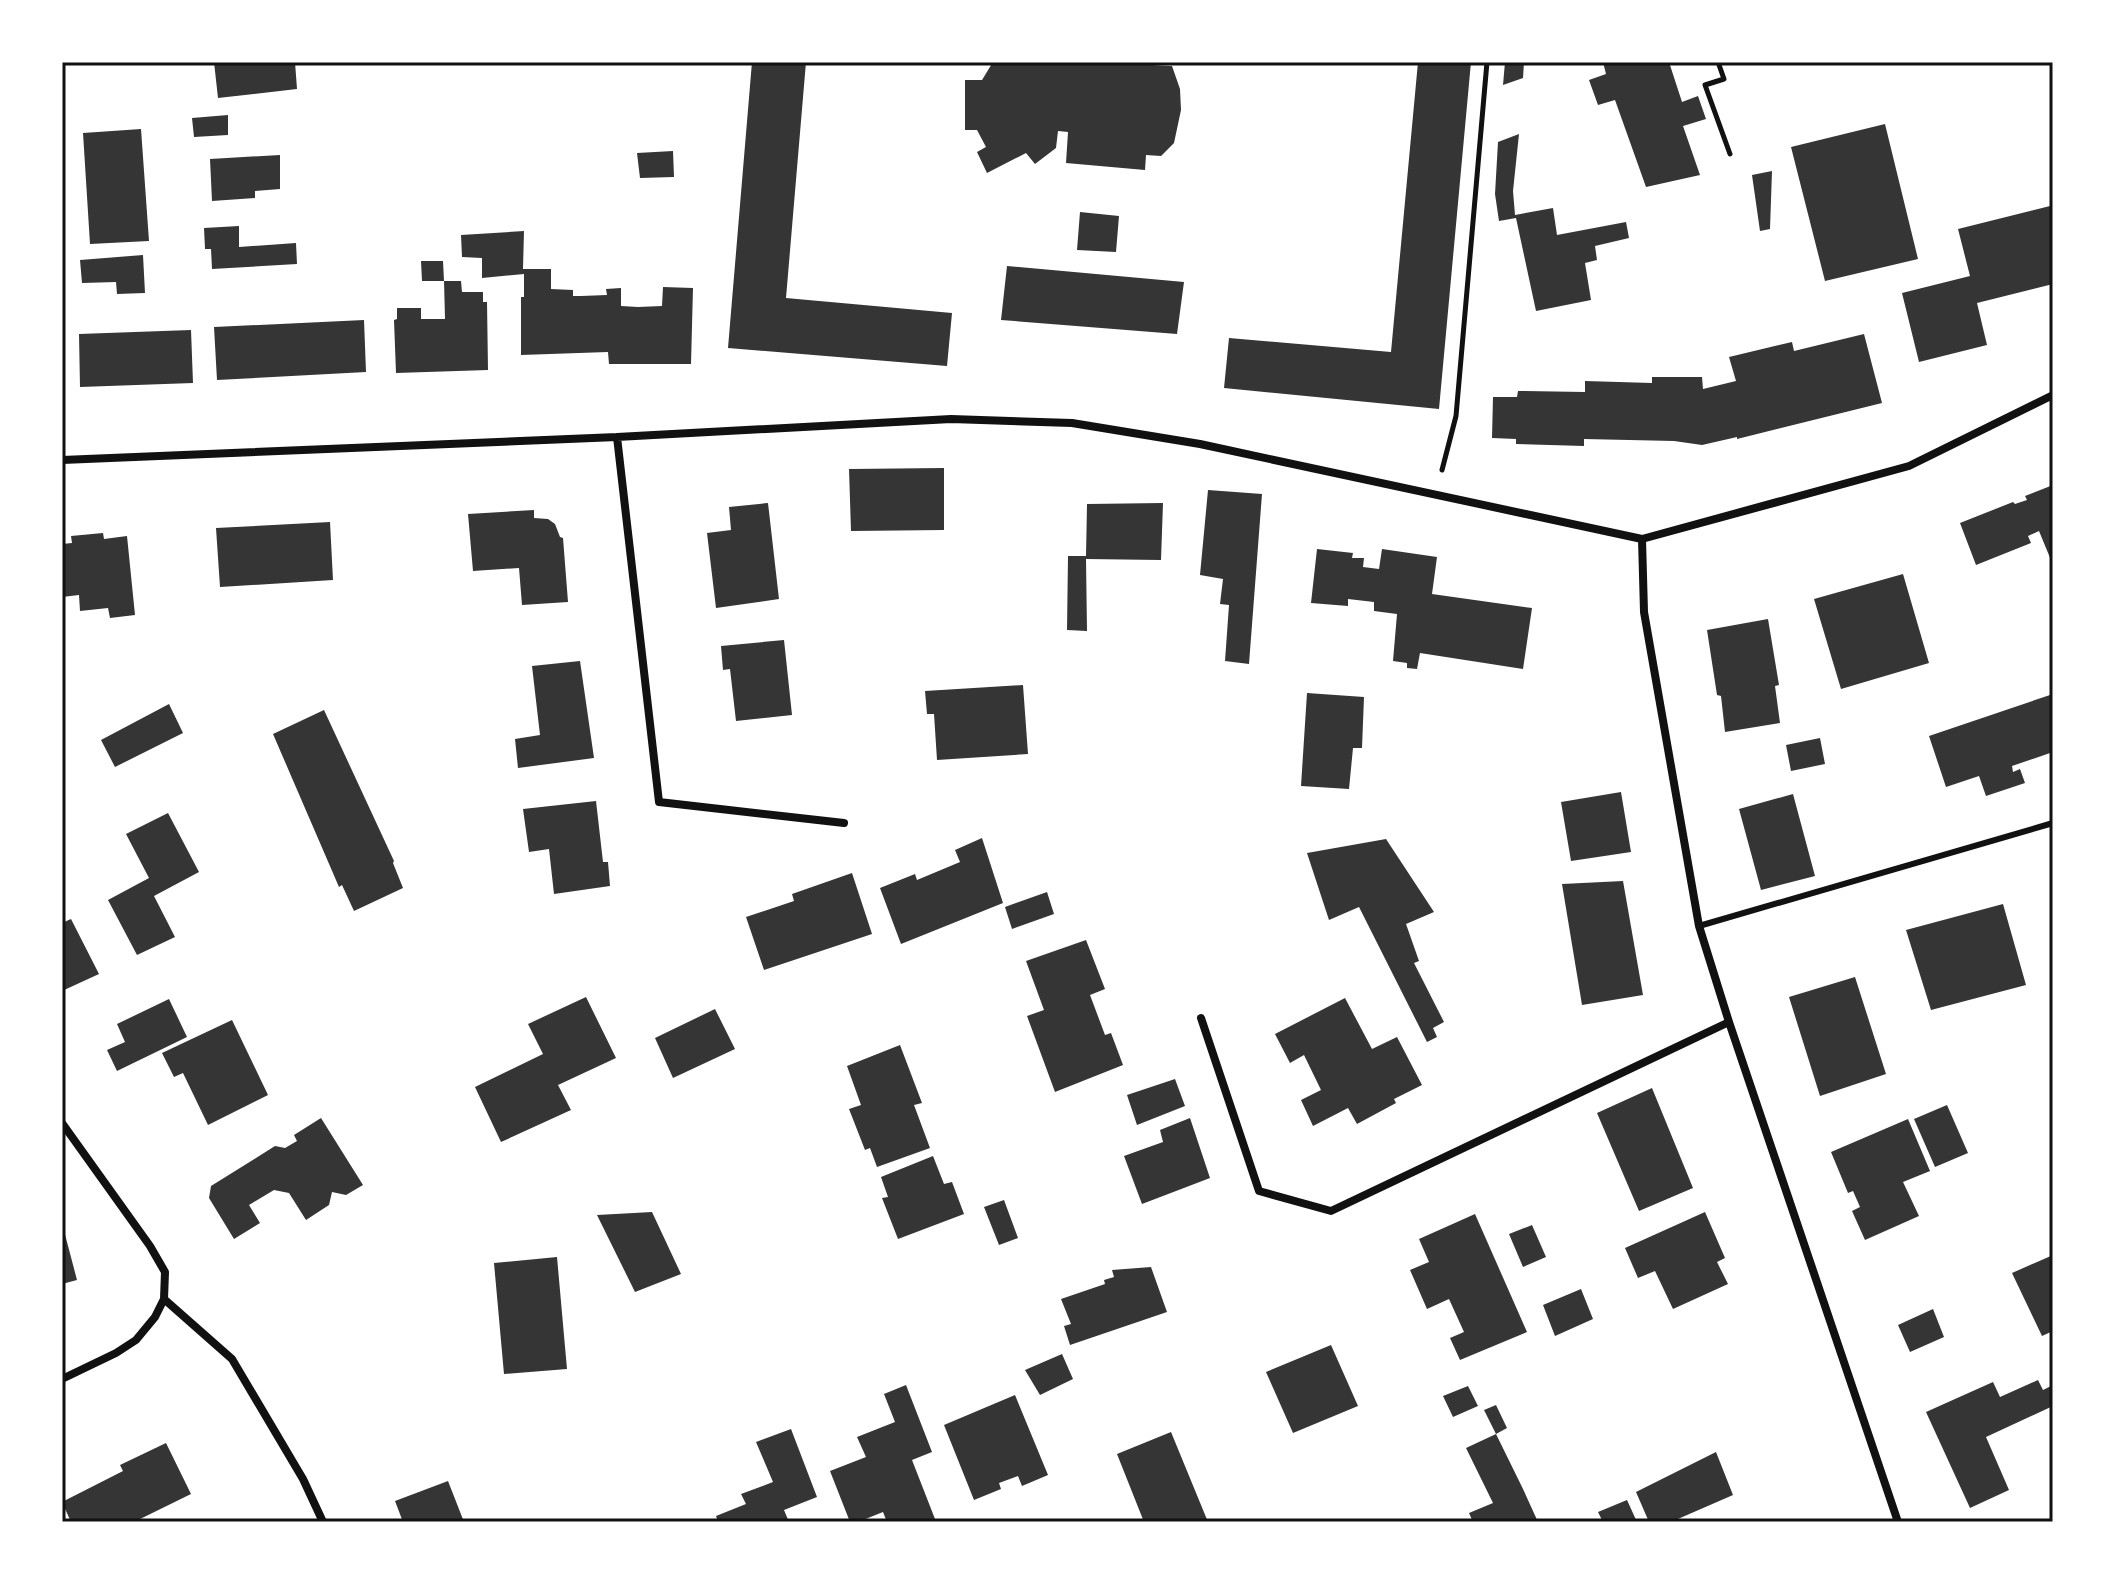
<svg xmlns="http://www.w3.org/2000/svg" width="2115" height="1584" font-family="Roboto,sans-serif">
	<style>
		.building { fill: #353535 }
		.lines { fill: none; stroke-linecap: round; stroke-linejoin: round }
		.path { stroke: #111; stroke-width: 5 }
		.service { stroke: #111; stroke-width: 6 }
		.minor { stroke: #111; stroke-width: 8 }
		.neatline { fill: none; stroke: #111; stroke-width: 3 }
	</style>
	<rect width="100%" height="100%" fill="#fff"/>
	<path class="building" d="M214,62H295L297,89L218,98Z
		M752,62H806L786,298L952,313L947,366L728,348Z
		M993,62H1153V65L1172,66L1180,89L1181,110L1174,143L1161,156L1146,155L1145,170L1066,163L1068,132L1058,131L1056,148L1035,164L1026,153L987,173L977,152L986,147L977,130H965V80H982Z
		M1418,62H1471L1439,409L1224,388L1229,338L1391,352Z
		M1505,62H1524L1523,78L1503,85Z
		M1603,62H1669L1682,102L1698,96L1706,119L1683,126L1700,175L1646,187L1615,100L1598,105L1589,80L1606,74Z
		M228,115V135L194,137L192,118Z
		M1885,124L1918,259L1825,281L1791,147Z
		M141,129L149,241L90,244L83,133Z
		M1519,134L1513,191L1515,215L1553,208L1557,235L1626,222L1629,238L1595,246L1597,260L1585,263L1591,300L1536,311L1516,218L1499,221L1495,194L1498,142Z
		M673,151L674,177L640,178L637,153Z
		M280,155V189L255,191V198L212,201L210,159Z
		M1772,171L1770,229L1760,231L1752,175Z
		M2050,206L2053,216V284L1977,303L1987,345L1919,362L1902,293L1970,276L1958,229Z
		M1080,212L1119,216L1116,252L1077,250Z
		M239,226V247L296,243L297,264L212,269L211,249H205L204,228Z
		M524,231L523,269H551V289L573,290V296H581L607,295L606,289L621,288V306L638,307L662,306L663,287L693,288L691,364H609L608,352L521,355V297H524V274L482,278V258L462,257L461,235Z
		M143,255L145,293L117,294L116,282L82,283L80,260Z
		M421,261H443L444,281H422Z
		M1007,266L1184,282L1177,334L1001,320Z
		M444,281H461L462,292H483V302H487L488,370L396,373L394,320L397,319V308H421V319H445Z
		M364,320L366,372L217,380L214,327Z
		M191,330L193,383L80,387L79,334Z
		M1864,334L1882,403L1737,439V437L1702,445L1674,441L1584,439V446L1516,444V439L1492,438L1493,397H1517L1518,391L1585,392V381L1652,383V377H1702L1703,389L1736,381L1729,357L1792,342L1794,351Z
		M944,468V530L851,531L849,469Z
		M2053,485V565L2039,531L2028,536L2031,543L1976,565L1960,523L2013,502L2015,504L2027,500L2025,496Z
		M1208,490L1262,494L1249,664L1225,661L1229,605L1220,604L1223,579L1200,575Z
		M768,503L779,599L716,608L707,533L731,530L729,507Z
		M1163,503L1161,560L1086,559L1087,631L1067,630L1068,556H1086L1087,504Z
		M534,510V518L548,519L555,524L560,537L563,538L568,602L522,605L519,568L473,571L468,514Z
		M330,522L333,580L220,587L216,528Z
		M103,533L104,539L127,536L135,615L110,618L108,608L80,611L79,595L62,597V544L72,543L71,536Z
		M1317,549L1353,553L1352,558H1364L1363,567L1379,569L1382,549L1437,557L1432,594L1532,608L1523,669L1420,653L1417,669L1407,668V663L1393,661L1397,614L1374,611V602L1348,599V606L1311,603Z
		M1903,574L1929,663L1841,689L1814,599Z
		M1768,619L1779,685L1775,686L1780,723L1725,732L1721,696L1717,695L1707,630Z
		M784,640L792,715L736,721L730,669L723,670L721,646Z
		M580,661L594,758L518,768L515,739L540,735L532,666Z
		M1023,685L1028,754L937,760L934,714H927L925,691Z
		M1307,693L1364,697L1362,748H1353L1349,789L1301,786Z
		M2053,694V752L2012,766L2013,772L2020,769L2025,783L1986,796L1979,776L1946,787L1929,736Z
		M169,704L183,733L115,767L101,740Z
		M324,710L394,861L393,863L403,888L354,911L342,885L339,887L273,734Z
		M1820,738L1825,764L1791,771L1786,745Z
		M1621,792L1631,852L1571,861L1561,802Z
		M1793,794L1815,876L1761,890L1739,809Z
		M596,801L603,862H608L610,886L554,894L549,849L529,852L523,809Z
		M168,813L199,872L154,896L175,937L137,955L108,900L149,878L126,834Z
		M982,838L1003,903L901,944L880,888L915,874L917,880L960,862L955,850Z
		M1386,839L1434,912L1406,924L1419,961L1414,963L1444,1022L1433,1028L1437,1037L1427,1042L1359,907L1329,920L1307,853Z
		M852,873L872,934L764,970L746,917L794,901L792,894Z
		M1623,881L1643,995L1582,1005L1562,884Z
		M1047,892L1054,914L1012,929L1005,907Z
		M2003,904L2026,985L1931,1010L1906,930Z
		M71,919L99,974L62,991V923Z
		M1086,940L1105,989L1090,995L1105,1035L1111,1033L1123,1065L1055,1092L1027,1016L1044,1010L1026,961Z
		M1855,977L1886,1074L1820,1096L1789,997Z
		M586,997L616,1058L558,1085L571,1110L501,1142L475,1087L543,1054L528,1024Z
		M1345,998L1372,1049L1397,1037L1422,1085L1394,1099L1396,1103L1357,1124L1348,1108L1313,1126L1301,1100L1321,1090L1304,1055L1290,1063L1275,1034Z
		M169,999L187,1037L117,1071L107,1050L125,1042L117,1024Z
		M715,1009L735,1049L673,1078L655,1038Z
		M232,1020L268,1095L208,1125L183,1073L174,1077L162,1053Z
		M900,1045L922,1103L914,1105L930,1148L877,1167L870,1148L865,1150L849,1109L861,1105L847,1066Z
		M1175,1079L1185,1106L1137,1125L1127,1095Z
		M1652,1088L1693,1188L1639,1211L1597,1113Z
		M1947,1105L1968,1153L1935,1167L1914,1119Z
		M321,1118L363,1185L346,1195L332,1192L329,1205L306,1220L289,1193L274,1190L249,1205L260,1223L234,1239L209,1198L211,1186L275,1146L285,1148L297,1141L294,1135Z
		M1190,1118L1210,1178L1142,1204L1124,1156L1163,1142L1160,1130Z
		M1908,1119L1930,1171L1903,1182L1919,1216L1865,1240L1852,1211L1860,1207L1853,1191L1848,1193L1831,1152Z
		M933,1156L944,1184L952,1182L964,1214L898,1239L882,1198L888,1197L881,1177Z
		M1004,1200L1018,1238L999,1245L984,1207Z
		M652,1212L681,1274L635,1292L597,1215Z
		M1705,1212L1725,1258L1717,1262L1728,1284L1673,1309L1655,1271L1638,1278L1625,1248Z
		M1475,1214L1527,1332L1460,1360L1450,1338L1464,1332L1449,1299L1427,1309L1410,1270L1429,1262L1419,1239Z
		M62,1223L77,1280L62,1284Z
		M1532,1225L1546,1257L1523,1267L1509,1234Z
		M2053,1255V1331L2042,1336L2012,1273Z
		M557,1257L567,1369L504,1374L494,1263Z
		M1151,1267L1167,1312L1070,1345L1064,1326L1071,1324L1061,1299L1105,1284L1104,1280L1114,1277L1112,1270Z
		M1581,1289L1593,1319L1555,1336L1543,1305Z
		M1933,1309L1944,1337L1910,1352L1898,1325Z
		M1331,1345L1358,1406L1293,1433L1266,1372Z
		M1062,1354L1073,1379L1040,1395L1025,1370Z
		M2038,1380L2043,1390L2053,1385V1406L1986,1437L2009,1490L1970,1508L1926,1412L1993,1382L2000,1397Z
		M906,1385L932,1452L912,1460L935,1519L928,1522H887L883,1512L858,1522H850L830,1471L866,1457L857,1437L895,1422L884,1394Z
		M1468,1386L1478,1406L1453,1417L1443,1396Z
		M1015,1395L1048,1475L1022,1486L1018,1476L999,1483L1001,1489L974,1500L944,1425Z
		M1496,1405L1507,1428L1496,1434L1484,1410Z
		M791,1429L817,1497L784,1510L789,1522H718L716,1516L746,1504L741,1494L773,1482L756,1442Z
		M1171,1432L1208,1522H1144L1117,1454Z
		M1496,1434L1523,1489L1538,1522H1473L1469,1513L1493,1503L1466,1448Z
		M166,1443L191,1494L134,1522H71L62,1502L123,1471L120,1465Z
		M1716,1452L1733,1495L1671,1522H1649L1636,1492Z
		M448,1481L464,1522H403L395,1501Z
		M1627,1500L1637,1522H1603L1598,1512Z"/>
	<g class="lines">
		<path class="path" d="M1718,62L1724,79L1705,85L1730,154
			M1442,470L1456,416L1487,62"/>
		<path class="service" d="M1699,926L2053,823"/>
		<path class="minor" d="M617,437L659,802L844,823
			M62,460L617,437L951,419L1072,423L1200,444L1642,539L1909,466L2053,395
			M1642,539L1644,612L1699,926L1729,1022L1898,1522
			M1201,1018L1259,1191L1331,1211L1729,1022
			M62,1123L150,1246L165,1272L164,1299L155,1317L136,1340L116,1353L62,1379
			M164,1299L232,1359L303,1479L323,1522"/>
	</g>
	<rect width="2115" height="1584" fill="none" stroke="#ffffff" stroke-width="128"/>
	<rect x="64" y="64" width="1987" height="1456" class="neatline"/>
</svg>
